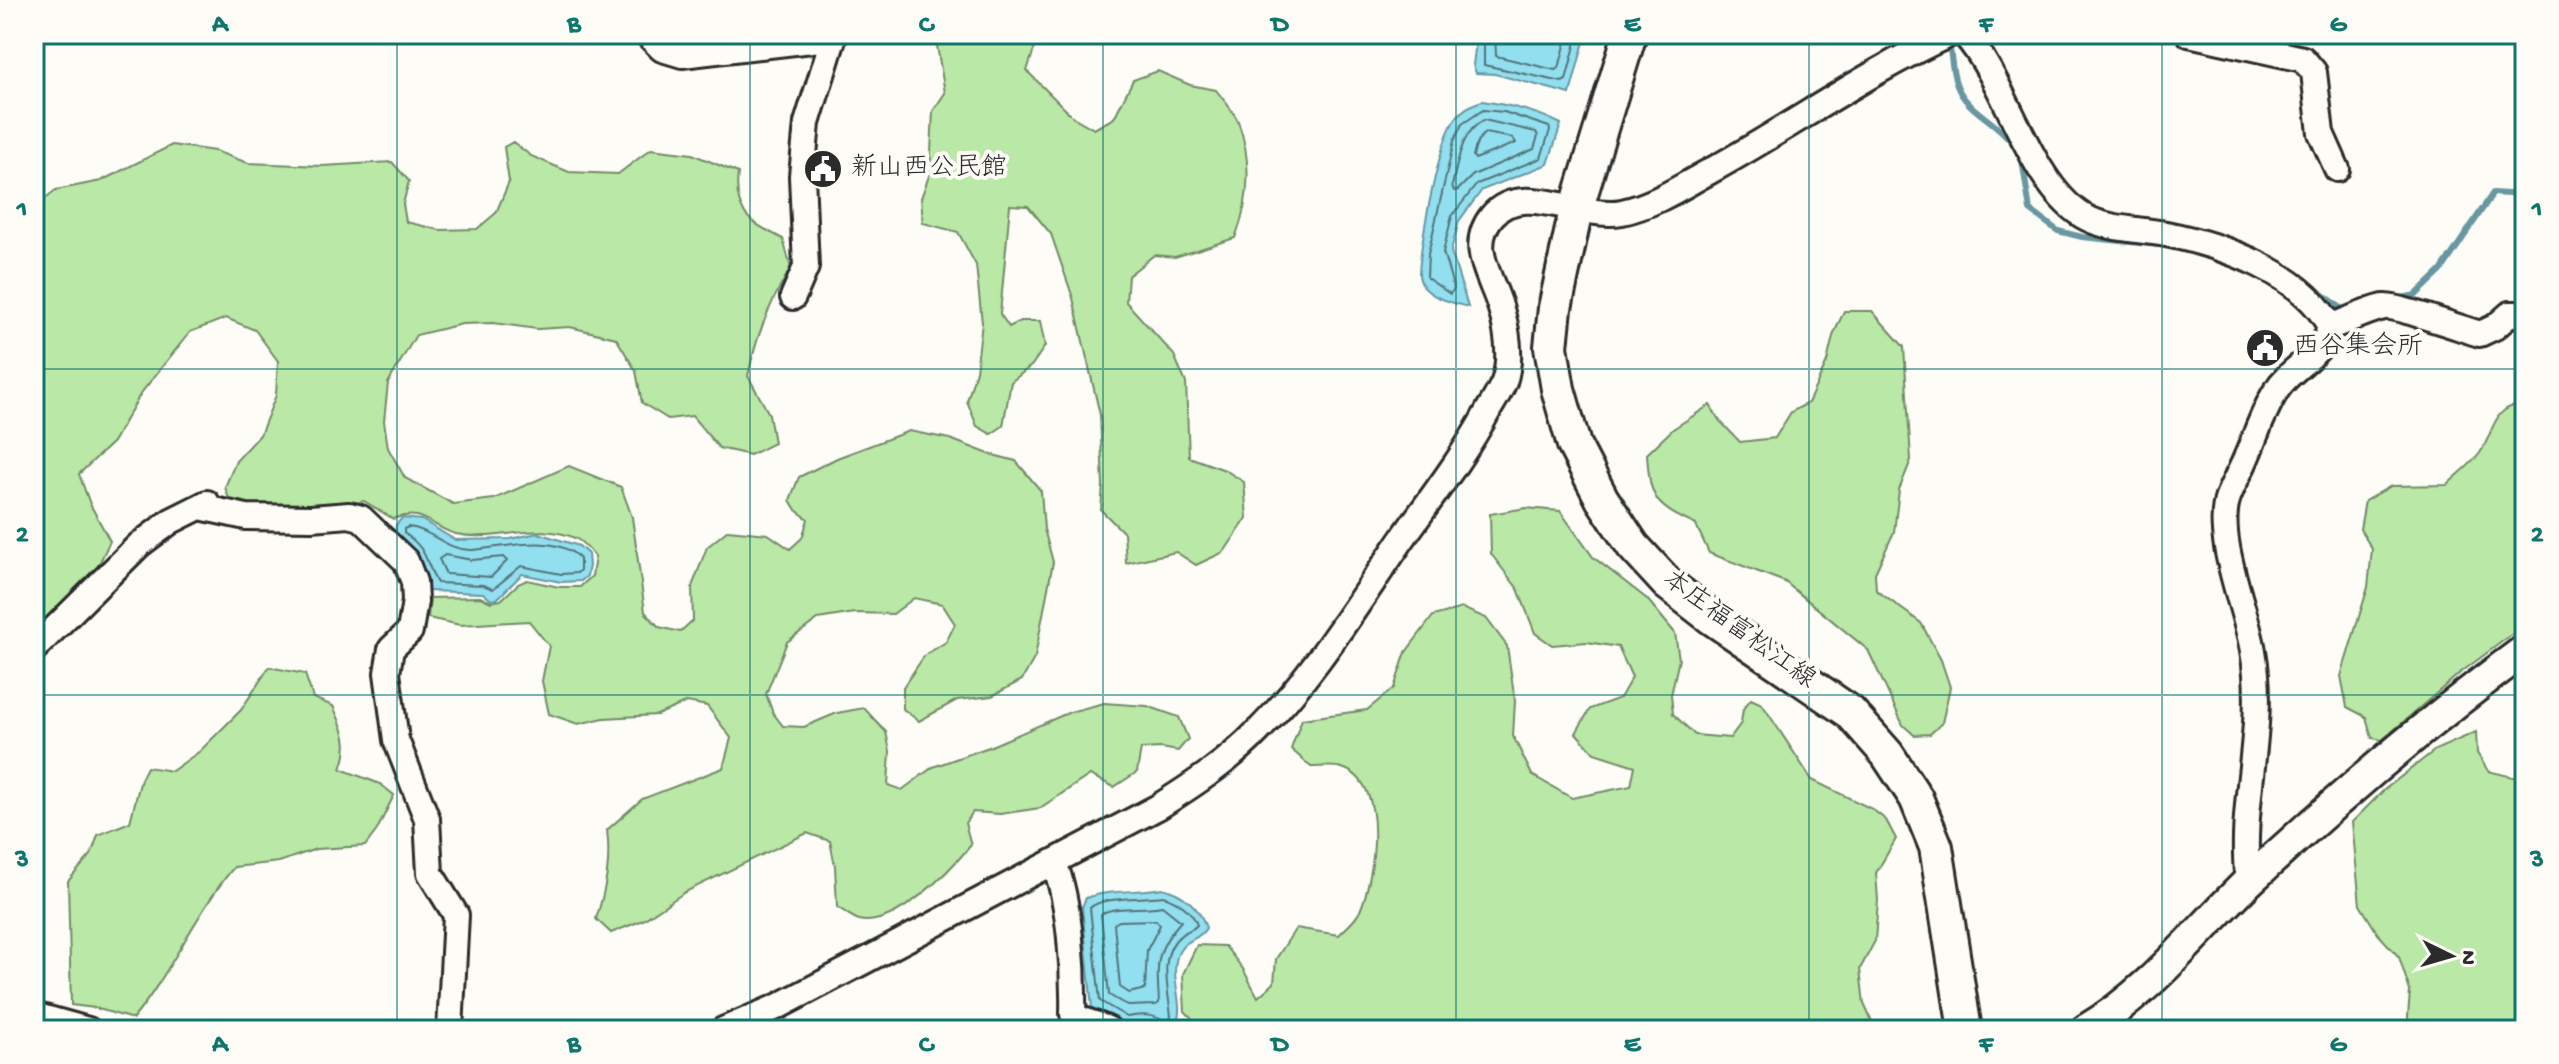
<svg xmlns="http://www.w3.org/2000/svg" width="2559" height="1064" font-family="'Gochi Hand','Klee One',sans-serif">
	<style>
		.green { fill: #bae8a6; stroke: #728a68; stroke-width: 2 }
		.water { fill: #91dfef; stroke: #6897a1; stroke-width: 2 }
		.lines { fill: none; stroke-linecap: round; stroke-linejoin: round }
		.shore { stroke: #547379; stroke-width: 2 }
		.stream { stroke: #6897a1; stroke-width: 6 }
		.minor-casing { stroke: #2b2b2b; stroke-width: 30 }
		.tertiary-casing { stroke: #2b2b2b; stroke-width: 36 }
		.secondary-casing { stroke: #2b2b2b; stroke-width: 38 }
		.minor { stroke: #fdfcf7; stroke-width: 24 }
		.tertiary { stroke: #fdfcf7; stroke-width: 30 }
		.secondary { stroke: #fdfcf7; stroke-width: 32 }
		.grid { fill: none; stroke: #0f766e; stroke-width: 2; stroke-opacity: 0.55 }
		.labels { text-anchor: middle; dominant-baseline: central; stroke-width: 8; stroke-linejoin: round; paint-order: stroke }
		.poi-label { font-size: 26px; fill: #2b2b2b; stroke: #fdfcf7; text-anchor: start }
		.street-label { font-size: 26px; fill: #2b2b2b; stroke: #fdfcf7 }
		.neatline { fill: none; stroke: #0f766e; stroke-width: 3 }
		.grid-label { font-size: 26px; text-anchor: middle; font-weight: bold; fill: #0f766e }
	</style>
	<rect width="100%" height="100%" fill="#fdfcf7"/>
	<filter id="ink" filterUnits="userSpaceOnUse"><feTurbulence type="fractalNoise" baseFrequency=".0125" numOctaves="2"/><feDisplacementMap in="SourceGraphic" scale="16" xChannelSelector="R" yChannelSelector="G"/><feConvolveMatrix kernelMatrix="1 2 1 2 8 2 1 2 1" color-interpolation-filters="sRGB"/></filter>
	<g filter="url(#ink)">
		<path class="green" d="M935,34H1039L1027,71L1073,117L1094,129L1114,118L1133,80L1158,71L1190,85L1216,90C1223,99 1233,110 1238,121C1252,160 1250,200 1235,238L1175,257L1154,255L1128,276L1126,302L1174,355L1186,383L1189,457L1225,470L1244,482L1247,518L1224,552L1196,565L1176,552L1126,563L1124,533L1101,510L1103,485L1100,415L1073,298L1051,234L1028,206L1010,205L1000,314L1009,327L1021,321H1040L1045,346L1032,365L1011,382L1003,426L991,434L977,426L967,401L976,371L982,323L976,265L958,232L923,223L921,198L930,173L933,111L945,93Z
			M513,142L531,156L569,172L618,174L651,149L692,154L738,173C733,214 750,222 783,239L791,268C769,303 756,336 748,376L769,414L774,443L750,455L719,448L692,416L668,419L642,403L636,371L616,338L570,327L537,329L493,323L462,324L416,335L388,383L384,421L388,448L405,478L453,504L494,499L569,466L621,487L632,517L645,612L659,627L680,632L693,620L692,587L707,547L728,530L768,534L790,549L802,538L808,519L796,510L790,500L799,477L837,458L909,431L950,439L989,454L1016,461L1041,491L1044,529L1053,562L1035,657L1022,680L992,696L957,700L919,721L903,709V687L925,655L946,642L955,624L942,604L914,598L893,614L855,613L818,619L787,642L766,694L773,713L783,726L804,727L837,713L864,708L886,732L890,751L888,785L902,790L933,767L989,747L1070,712L1104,703L1147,706L1179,717L1188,739L1178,751L1161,748L1141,749L1137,772L1114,787L1090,775L1040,808L1000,814L973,812L965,823L971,845C951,869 895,929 859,920C852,918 844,911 837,907L835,866L830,841L807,833L685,892L643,920L611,933L596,919C606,888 611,862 607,830L642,799L723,768L731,738L707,706L687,702L657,715L604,718L578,724L549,714L542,681L549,646L529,621L460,625L428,618L430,598L480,597L491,602L501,600L518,584L527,580L559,587H580L592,576L595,557C590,551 584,543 577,539C538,520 497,543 456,534C431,528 424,507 393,519L364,501L320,510L232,508L225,487L236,461L260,435L276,395L278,361L255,330L226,318L190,332L141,393L113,442L79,474L90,504L110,541L89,585L34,627V207L56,190L101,181L172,145L215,151L248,163L322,166L392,162L409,181L403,204L406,222L440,230L477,229L496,213L509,182L504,147Z
			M1844,311H1872L1904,347L1911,460L1899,490L1894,532L1875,573L1876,590L1921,623L1941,660L1950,687L1942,723L1930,734L1914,735L1903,725L1868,650L1785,582L1709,553L1696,525C1655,506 1650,500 1647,454L1673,429L1710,405L1719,420L1740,442L1775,438L1791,412L1808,403L1827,362L1833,336Z
			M2525,402V599L2522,601L2515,632L2460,673L2382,740L2372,738L2366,717L2347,707L2341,676L2368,587L2372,549L2360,529L2365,501L2391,486L2447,485C2457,475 2472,464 2480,453C2496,429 2490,409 2525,402Z
			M1526,508L1560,511L1593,557L1647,599L1675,633L1679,659L1671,695L1673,714L1695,735L1730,738L1741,723L1743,709L1751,699L1762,704L1812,780L1872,809L1886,820L1896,839L1876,873L1878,900L1875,941L1860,969L1864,1004L1876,1030H1203L1185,1011L1183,974L1197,945L1225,946L1243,969L1258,997L1274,983L1276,959L1296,928L1339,935C1346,928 1356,920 1360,911C1374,878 1390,782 1342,768C1334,765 1320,767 1311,767L1291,749L1302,719L1367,710L1394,688L1406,652L1433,616L1462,608L1486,618L1507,646L1515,701L1513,736L1532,775L1572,798L1631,786L1635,766L1594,753L1576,733L1590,709L1620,698L1632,677L1618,647L1587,642L1552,645L1535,633L1518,589L1491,554L1490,514Z
			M269,667L305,674L313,698L333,706C344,730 351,743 341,769L380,784L394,795L377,830L365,846L316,849L279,862L234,867C195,914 172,971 133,1019L95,1008L71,1005L68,881L91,855L98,835L130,822L141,779L147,767L172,771L200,751L241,710Z
			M2476,732L2477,753L2488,771L2525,780V1030H2407L2410,991L2399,957L2378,934L2360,905L2352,822L2384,790L2435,750Z"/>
		<path class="water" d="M1477,34H1586L1570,94L1495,74L1476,73L1473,65Z
			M1482,101C1510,105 1536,111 1561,124L1548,164L1482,190L1459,221L1451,251L1468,307C1450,302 1419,296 1419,273C1421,242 1438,141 1456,118C1462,110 1472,104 1482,101Z
			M402,518L422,520L455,540L510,539L538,533L579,546L588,554L589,566L587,576L581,581L561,582L522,574L497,599L491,600L483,593L427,591C425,566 417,550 395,537L396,525Z
			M1162,888C1183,893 1200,907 1206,928C1198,942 1183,938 1177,957C1169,981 1189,1011 1172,1030L1139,1022L1127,1026L1092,1008L1082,907L1086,898C1111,889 1137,893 1162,888Z"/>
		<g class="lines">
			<path class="shore" d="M1484,34V65L1562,82L1566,80L1578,34
				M1495,34L1496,56L1555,70L1559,68L1568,34
				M1483,110L1504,112L1549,127L1550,130L1541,158L1477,184L1452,216L1443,252L1454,289L1450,294L1427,278L1428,254L1454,141L1462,124Z
				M1484,120L1536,132L1538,136L1534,149L1473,175L1458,190L1454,191L1452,186C1458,163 1460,132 1484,120Z
				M1485,133L1513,138L1516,143L1475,159L1473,156C1475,147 1478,138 1485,133Z
				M408,527C432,529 446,551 472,550C503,548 557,532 580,559V570L577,573L561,574L521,566L493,589L483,585L437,583C425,562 429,550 404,533V529Z
				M445,555L472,560L503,557L507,561L491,577L446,574L439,559Z
				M1163,896C1177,900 1193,911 1197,925C1192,931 1187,930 1181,935C1157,954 1169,992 1171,1017L1167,1022C1152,1014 1142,1014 1127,1017L1100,1001L1090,908C1102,896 1144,899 1163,896Z
				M1162,906L1181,921C1154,951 1157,964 1159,1003L1156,1005L1128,1006L1109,995L1101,914C1117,905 1143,910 1162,906Z
				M1156,920L1160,925L1147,950L1145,989L1129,993L1120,987L1114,924L1119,921Z"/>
			<path class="stream" d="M1949,43C1952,59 1952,78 1960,92C1972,114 2002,124 2017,150
				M2022,160L2030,210L2058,231L2082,237L2160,245
				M2284,266L2336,304L2342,309H2351
				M2397,299L2416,295L2441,271L2493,193L2525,195"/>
			<defs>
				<path id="minor" d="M647,34L662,49L682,55L812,40L834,36L835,34
					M1964,34C2007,81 2029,183 2083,216C2107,230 2140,229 2166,234C2221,245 2304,273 2330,327C2324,355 2290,367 2276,391C2263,412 2256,435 2246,458C2241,471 2233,483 2228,497C2214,537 2246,608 2253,651C2267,728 2238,805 2248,882
					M2189,34L2303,59L2314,72L2321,133L2337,169
					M793,297L806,267L802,176L807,123L834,36
					M2330,327C2347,321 2366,311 2384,307C2395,305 2463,329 2480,334L2495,327L2510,314H2525
					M200,507L246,517L311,518L349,515L361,518L406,561L414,582L415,601L410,631L391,649L387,673L396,740L427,819L430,873L456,915L450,1030
					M34,649L139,545L171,521L207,503
					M1054,863C1070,902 1074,971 1073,1014C1083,1022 1098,1024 1109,1030
					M34,1015L88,1030
					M723,1030L779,1006L1158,807C1193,785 1228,762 1257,732C1317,672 1361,597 1410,528C1438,489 1466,452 1489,409C1494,401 1500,391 1504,382C1512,358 1508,333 1501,309C1492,277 1467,247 1492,216C1522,180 1582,220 1622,212C1655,205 1684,185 1712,170C1792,126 1867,72 1950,34"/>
				<path id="tertiary" d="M2086,1030C2150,992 2195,933 2248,882C2336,800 2428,721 2525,650"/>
				<path id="secondary" d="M1630,34L1576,210L1555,308L1551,347L1558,389L1574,445L1602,499L1633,546L1667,583L1712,618L1850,712L1887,754L1916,798L1936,847L1965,1030"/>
			</defs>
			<use href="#minor" class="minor-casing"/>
			<use href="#tertiary" class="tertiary-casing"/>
			<use href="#secondary" class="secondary-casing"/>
			<use href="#minor" class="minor"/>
			<use href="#tertiary" class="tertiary"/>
			<use href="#secondary" class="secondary"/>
		</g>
	</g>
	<path class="grid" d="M397,34V1030M750,34V1030M1103,34V1030M1456,34V1030M1809,34V1030M2162,34V1030M34,369H2525M34,695H2525"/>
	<defs>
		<symbol id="civic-disc" viewBox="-11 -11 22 22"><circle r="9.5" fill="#2b2b2b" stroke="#fdfcf7"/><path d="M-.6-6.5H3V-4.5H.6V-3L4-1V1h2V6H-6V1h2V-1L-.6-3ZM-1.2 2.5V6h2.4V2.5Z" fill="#fff"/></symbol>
	</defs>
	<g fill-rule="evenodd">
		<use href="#civic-disc" x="801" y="147" width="44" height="44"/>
		<use href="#civic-disc" x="2243" y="326" width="44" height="44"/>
	</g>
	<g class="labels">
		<g class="poi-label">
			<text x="851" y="169">新山西公民館</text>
			<text x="2293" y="348">西谷集会所</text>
		</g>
		<g class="street-label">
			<text transform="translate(1738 631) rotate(36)">本庄福富松江線</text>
		</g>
	</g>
	<rect width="2559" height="1064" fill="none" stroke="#fdfcf7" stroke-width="88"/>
	<g transform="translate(2451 956) rotate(95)" stroke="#fdfcf7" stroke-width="6" paint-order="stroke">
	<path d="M0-6L14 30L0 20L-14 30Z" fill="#2b2b2b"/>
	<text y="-12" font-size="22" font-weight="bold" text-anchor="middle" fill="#2b2b2b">N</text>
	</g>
	<rect x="44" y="44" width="2471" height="976" class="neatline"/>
	<g class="grid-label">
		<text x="220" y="31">A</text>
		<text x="574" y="31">B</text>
		<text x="926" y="31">C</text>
		<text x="1280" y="31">D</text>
		<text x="1632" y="31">E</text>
		<text x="1986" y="31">F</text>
		<text x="2338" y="31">G</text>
		<text x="22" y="216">1</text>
		<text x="2537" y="216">1</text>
		<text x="22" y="541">2</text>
		<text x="2537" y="541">2</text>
		<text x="22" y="866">3</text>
		<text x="2537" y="866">3</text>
		<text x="220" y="1051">A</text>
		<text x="574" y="1051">B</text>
		<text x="926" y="1051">C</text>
		<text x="1280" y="1051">D</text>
		<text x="1632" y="1051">E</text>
		<text x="1986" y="1051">F</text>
		<text x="2338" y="1051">G</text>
	</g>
</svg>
